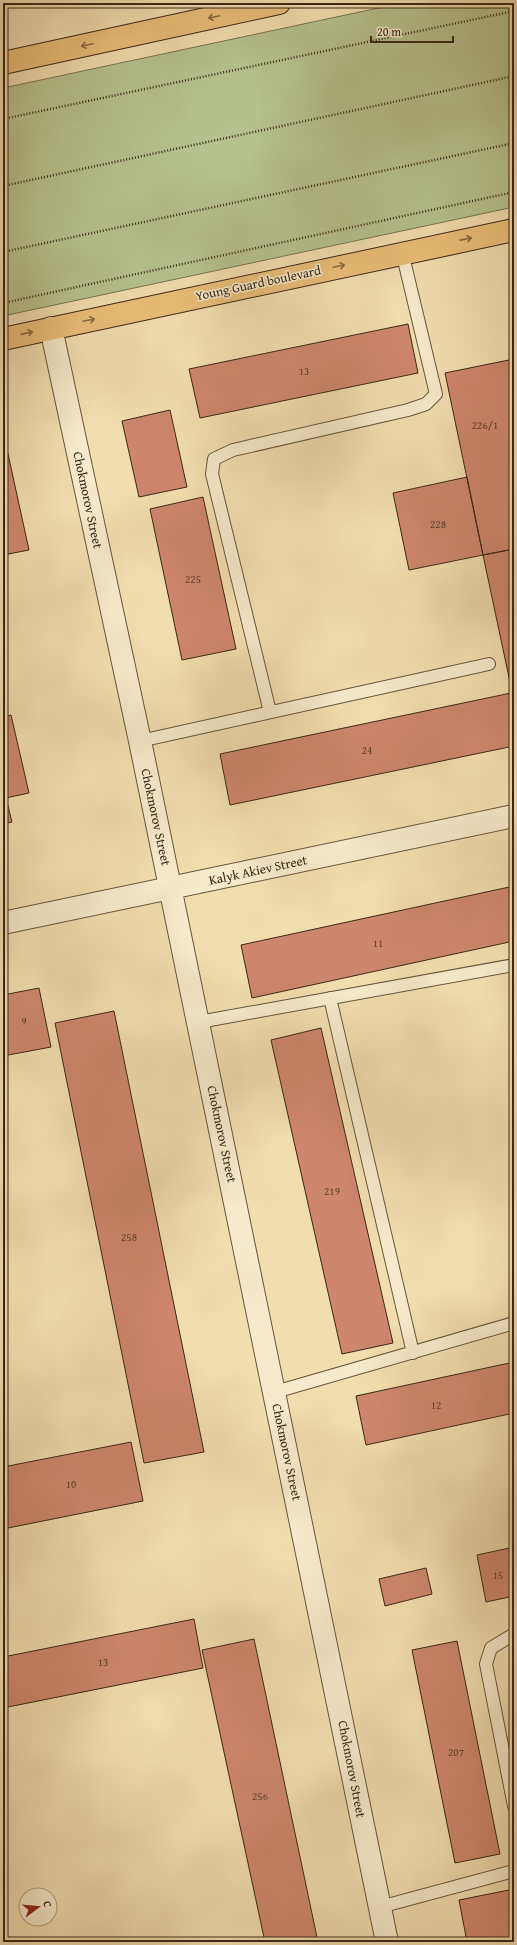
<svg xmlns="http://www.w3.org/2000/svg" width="517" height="1945" font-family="'Gentium Book Plus',serif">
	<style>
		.green { fill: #b5c28f; stroke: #787454 }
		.building { fill: #ce866e; stroke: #3a2619 }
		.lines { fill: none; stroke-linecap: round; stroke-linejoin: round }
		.lane-casing { stroke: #68543e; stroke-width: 14 }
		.street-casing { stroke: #68543e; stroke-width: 24 }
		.primary-casing { stroke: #3a2619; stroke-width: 24 }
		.path { stroke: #3a2619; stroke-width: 2.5; stroke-dasharray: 1 2; stroke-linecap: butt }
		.lane { stroke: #f7e9cb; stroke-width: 12 }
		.street { stroke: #f7e9cb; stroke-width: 22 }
		.primary { stroke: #e9be78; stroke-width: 22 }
		.oneway { stroke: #896a44 }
		.labels { text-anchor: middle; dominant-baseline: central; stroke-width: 3; stroke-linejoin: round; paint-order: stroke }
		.number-label { font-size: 11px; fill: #5f3e2e }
		.street-label { font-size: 13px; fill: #3a2619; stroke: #f7e9cb }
	</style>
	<rect width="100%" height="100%" fill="#f2ddaf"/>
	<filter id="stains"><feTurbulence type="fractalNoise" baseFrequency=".005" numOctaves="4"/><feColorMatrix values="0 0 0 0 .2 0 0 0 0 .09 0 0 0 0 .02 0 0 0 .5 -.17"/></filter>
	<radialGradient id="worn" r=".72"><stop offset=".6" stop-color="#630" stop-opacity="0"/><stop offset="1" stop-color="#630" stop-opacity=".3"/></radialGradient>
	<path class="green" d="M402,3H514V207L3,316V88Z"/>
	<path class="building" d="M408,324L418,373L200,418L189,369Z
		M514,359V549L483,555L445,373Z
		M170,410L187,487L139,497L122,421Z
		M3,431L29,550L3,555Z
		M467,477L483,555L409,570L393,493Z
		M203,497L236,649L182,660L150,509Z
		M514,549V701L483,555Z
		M511,693L514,707V746L230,805L220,754Z
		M11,715L29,793L6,798L12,822L3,824V717Z
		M514,886V941L252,998L241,945Z
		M39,988L51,1047L3,1056V995Z
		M114,1011L204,1452L144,1463L55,1023Z
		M321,1028L393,1343L342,1354L271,1040Z
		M514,1362V1413L366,1445L356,1396Z
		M131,1442L143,1501L3,1529V1467Z
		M514,1547V1596L486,1602L477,1555Z
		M426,1568L432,1594L385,1606L379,1579Z
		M194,1619L203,1668L3,1708V1657Z
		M254,1639L318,1942H265L202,1650Z
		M457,1641L500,1854L455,1863L412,1650Z
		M514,1889V1942H467L459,1900Z"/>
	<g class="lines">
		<defs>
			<path id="lane" d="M270,712L212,474L214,459L233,450L408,410L426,404L436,394L402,252
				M140,741L489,664
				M330,998L413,1353
				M199,1022L514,965
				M275,1392L514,1323
				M514,1634L491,1648L486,1664L514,1806
				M380,1907L514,1871"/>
			<path id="street" d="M51,328L140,741L387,1942
				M3,923L514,816"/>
			<path id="primary" d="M3,63L279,3
				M3,339L514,230"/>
		</defs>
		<use href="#lane" class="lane-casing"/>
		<use href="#street" class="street-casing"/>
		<use href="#primary" class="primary-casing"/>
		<path class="path" d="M3,6L16,3
			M3,119L514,11
			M3,186L514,76
			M3,252L514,143
			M3,303L514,192"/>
		<use href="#lane" class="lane"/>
		<use href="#street" class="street"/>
		<use href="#primary" class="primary"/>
	</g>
	<defs><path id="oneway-shaft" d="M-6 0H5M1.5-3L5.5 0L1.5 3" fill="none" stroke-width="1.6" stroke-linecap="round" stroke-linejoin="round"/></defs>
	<g class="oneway">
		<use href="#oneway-shaft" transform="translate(214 17) rotate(168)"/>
		<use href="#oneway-shaft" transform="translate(87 45) rotate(168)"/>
		<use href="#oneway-shaft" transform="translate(466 239) rotate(-11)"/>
		<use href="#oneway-shaft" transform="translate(339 266) rotate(-12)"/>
		<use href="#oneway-shaft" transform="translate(89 320) rotate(-12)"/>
		<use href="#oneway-shaft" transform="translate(27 333) rotate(-13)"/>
	</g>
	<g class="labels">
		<g class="number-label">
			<text x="304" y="371">13</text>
			<text x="485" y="425">226/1</text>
			<text x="438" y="524">228</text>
			<text x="193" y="579">225</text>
			<text x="367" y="750">24</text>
			<text x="378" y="943">11</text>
			<text x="24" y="1021">9</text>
			<text x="332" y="1191">219</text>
			<text x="129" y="1237">258</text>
			<text x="436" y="1405">12</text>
			<text x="71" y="1484">10</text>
			<text x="498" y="1575">15</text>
			<text x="103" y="1662">13</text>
			<text x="456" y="1752">207</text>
			<text x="260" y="1796">256</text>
		</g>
		<g class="street-label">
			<text transform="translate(258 283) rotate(-12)">Young Guard boulevard</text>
			<text transform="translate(88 500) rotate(78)">Chokmorov Street</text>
			<text transform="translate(156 817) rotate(78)">Chokmorov Street</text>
			<text transform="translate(258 870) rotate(-12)">Kalyk Akiev Street</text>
			<text transform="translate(222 1134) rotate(78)">Chokmorov Street</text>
			<text transform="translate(287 1452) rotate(78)">Chokmorov Street</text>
			<text transform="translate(352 1769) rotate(79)">Chokmorov Street</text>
		</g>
	</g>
	<rect width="517" height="1945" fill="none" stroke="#f2ddaf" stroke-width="16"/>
	<rect x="4" y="4" width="509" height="1937" fill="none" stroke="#3a2619" stroke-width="2"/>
	<rect x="8" y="8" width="501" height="1929" fill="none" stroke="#3a2619"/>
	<g transform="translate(38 1907) rotate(74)"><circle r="19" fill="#f7e9cb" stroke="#ab9b84"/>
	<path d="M0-3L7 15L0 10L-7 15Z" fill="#8f2418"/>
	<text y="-6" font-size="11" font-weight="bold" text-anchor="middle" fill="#3a2619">С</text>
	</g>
	<path d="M371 36v6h82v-6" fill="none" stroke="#3a2619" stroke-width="2"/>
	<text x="377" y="36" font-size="12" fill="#3a2619" stroke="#f7e9cb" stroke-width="3" paint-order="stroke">20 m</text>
	<rect width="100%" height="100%" filter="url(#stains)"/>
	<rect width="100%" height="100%" fill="url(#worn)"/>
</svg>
